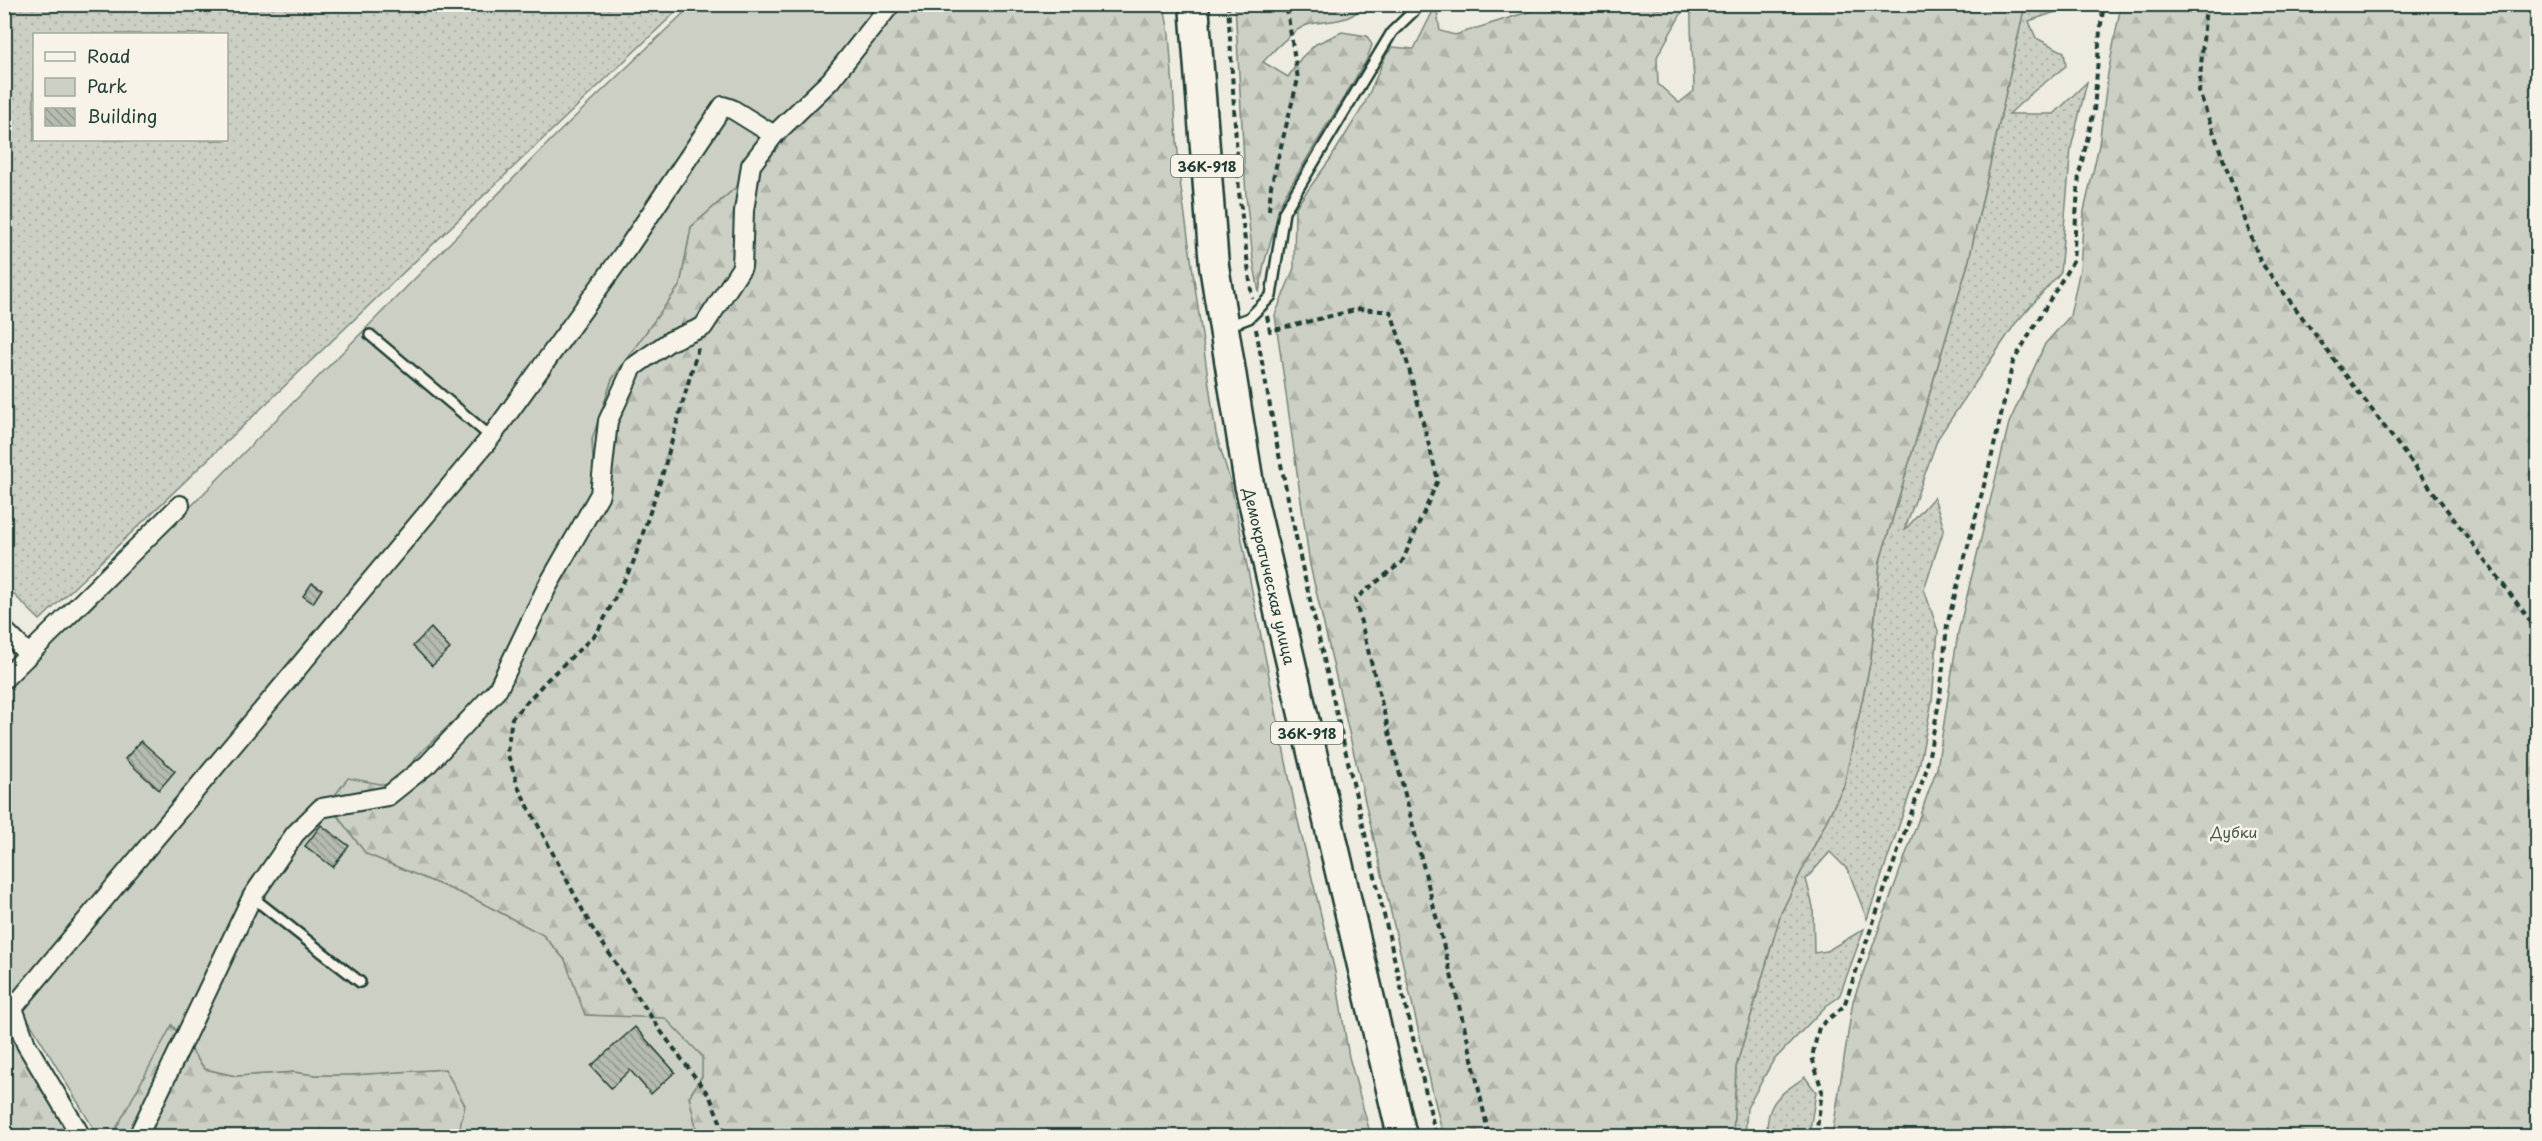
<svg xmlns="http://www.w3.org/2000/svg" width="2542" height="1141" font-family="'Playpen Sans',sans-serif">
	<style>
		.grass { fill: url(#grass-dots); stroke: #76867c; stroke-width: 1.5; fill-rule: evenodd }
		.forest { fill: url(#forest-firs); stroke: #76867c; stroke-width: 1.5 }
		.green { fill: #cccfc4; stroke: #76867c; stroke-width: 1.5 }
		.building { fill: url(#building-back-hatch); stroke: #1f3d34; stroke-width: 1.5 }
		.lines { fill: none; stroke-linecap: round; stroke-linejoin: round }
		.service-casing { stroke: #1f3d34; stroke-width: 14 }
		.minor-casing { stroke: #1f3d34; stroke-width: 22 }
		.primary-casing { stroke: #1f3d34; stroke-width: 33 }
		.path { stroke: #1f3d34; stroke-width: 4; stroke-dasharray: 6 4.5; stroke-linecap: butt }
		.service { stroke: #f7f3e8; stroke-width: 9 }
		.minor { stroke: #f7f3e8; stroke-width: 18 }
		.primary { stroke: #f7f3e8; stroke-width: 28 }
		.labels { text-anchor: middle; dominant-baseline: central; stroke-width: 5; stroke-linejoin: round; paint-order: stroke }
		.shield { fill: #f7f3e8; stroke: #60746a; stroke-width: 1.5 }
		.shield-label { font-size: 14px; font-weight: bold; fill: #1f3d34 }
		.street-label { font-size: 15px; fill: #1f3d34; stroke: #f7f3e8 }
		.park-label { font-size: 15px; fill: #425a51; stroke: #f7f3e8 }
	</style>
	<defs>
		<pattern id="grass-dots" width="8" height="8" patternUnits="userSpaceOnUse" patternTransform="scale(1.5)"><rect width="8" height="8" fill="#cccfc4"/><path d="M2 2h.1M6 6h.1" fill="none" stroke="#afb3a9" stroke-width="1.8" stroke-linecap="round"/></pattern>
		<pattern id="forest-firs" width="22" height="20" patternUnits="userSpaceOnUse" patternTransform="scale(1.5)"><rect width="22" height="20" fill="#cccfc4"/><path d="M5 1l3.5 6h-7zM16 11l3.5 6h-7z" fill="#afb3a9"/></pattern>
		<pattern id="building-back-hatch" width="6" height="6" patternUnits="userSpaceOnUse" patternTransform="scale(1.5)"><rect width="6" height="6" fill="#b5bbb0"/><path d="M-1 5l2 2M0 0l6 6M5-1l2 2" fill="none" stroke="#939990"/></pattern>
	</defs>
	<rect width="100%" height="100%" fill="#eeece1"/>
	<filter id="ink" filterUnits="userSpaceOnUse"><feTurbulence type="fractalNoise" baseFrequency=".0167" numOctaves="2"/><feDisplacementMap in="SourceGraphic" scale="12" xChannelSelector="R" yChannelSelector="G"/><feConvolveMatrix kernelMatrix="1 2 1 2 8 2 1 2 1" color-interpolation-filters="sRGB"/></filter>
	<g filter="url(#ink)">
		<path class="grass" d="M4,5L5,4L683,5L40,620L5,586ZM34,34H226V140H34Z
			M2025,5H2076L2029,21L2036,38L2064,52L2066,66L2034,91L2009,114H2054L2087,82L2071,148L2060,273L2015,324L1938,438L1904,531L1934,497L1944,529L1924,589L1938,631L1932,701L1919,767L1867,919L1848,870L1830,852L1806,879L1813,907L1814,953L1827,951L1864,929L1839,997L1826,1006L1773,1061L1747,1108L1745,1136H1733L1736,1067L1781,913L1844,785L1871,659L1880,561L1969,260Z
			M1805,1077L1816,1092L1809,1136H1767C1766,1101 1778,1096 1805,1077Z"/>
		<path class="forest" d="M897,4L1164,5L1169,34L1180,181L1216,434L1230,480L1297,817L1335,972L1349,1057L1371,1136H698L689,1097L702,1076L620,1017L584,1015L565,960L543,935L474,899L366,854L328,804L348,777L391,786L423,750L484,691L594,485L592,439L612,379L680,285L691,227L745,179Z
			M1235,5H1363C1349,25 1328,19 1307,25C1293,30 1273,51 1263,62L1288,77L1301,58L1316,44L1342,32L1367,36L1372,45L1366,61L1283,198L1264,264L1259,293L1253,259L1246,196Z
			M1436,5L1440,31L1455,35L1550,5H1686L1657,57L1658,84L1679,103L1694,91C1694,63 1690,36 1691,8L1696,5H2025L1969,260L1880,561L1871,659L1844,785L1781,913L1736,1067L1733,1136H1443L1310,565L1275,315L1294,268L1295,208L1331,158L1364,105L1386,55L1393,47L1414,49Z
			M2121,5H2537V1136H1832L1853,1001L1937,768L1958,633L2009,423L2045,344L2070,316L2080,269L2084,211L2099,145L2108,73Z
			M4,1002L81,1136H5Z
			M172,1024L205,1069L236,1076L294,1072L316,1075H351L445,1069L465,1105L459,1136H112Z"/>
		<path class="green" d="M692,5H897L745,179L691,227L680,285L612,379L592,439L594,485L484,692L423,750L391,786L348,778L328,804L366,854L474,899L543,935L565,960L585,1015L665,1018L702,1056V1076L689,1097L698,1136H458L465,1105L445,1069L351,1075H316L294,1072L236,1076L205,1069L172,1025L112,1136H98L5,981V655L22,674L88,611L556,135Z"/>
		<path class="building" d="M312,583L322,589L313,603L303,596Z
			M431,628L450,649L432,666L413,646Z
			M141,741L175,771L159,790L125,759Z
			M321,825L349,846L333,867L305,846Z
			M635,1027L675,1072L651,1094L630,1070L611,1088L591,1066Z"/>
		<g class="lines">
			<defs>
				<path id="service" d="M1228,326L1249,318L1271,296L1284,212L1392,32L1421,4
					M370,335L491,437
					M252,897L360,982"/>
				<path id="minor" d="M4,630L29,655
					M4,679L180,505
					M4,1002L13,1008L26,1044L81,1136
					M13,1008L491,437L629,246L723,106L732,109L774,135L830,81L891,4
					M138,1136L252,897L295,834L321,808L388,796L428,764L498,689L547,587L600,494L608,421L633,367L670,341L703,327L742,267L744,211L751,165L774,135"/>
				<g id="primary">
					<path id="s1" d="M1194,4L1214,266L1249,484L1402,1136"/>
				</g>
			</defs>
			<use href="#service" class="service-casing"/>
			<use href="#minor" class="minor-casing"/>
			<use href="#primary" class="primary-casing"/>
			<path class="path" d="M1228,4L1239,192L1252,298
				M2206,4L2199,92L2260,261L2538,631
				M1269,210L1271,186L1298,79L1286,4
				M1267,316L1270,331L1359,309L1391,312L1408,365L1438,480L1402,562L1355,599L1469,1045L1489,1136
				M1256,329L1277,445L1302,566L1436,1136
				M698,348L662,476L633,563L597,633L547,680L512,718L507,752L519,789L591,926L660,1030L710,1097L726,1136
				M1816,1136L1822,1091L1812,1057L1819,1027L1844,1006L1926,771L1940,697L1947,625L1992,455L2013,362L2073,261L2079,174L2094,111L2100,31L2104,4"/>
			<use href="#service" class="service"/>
			<use href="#minor" class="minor"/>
			<use href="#primary" class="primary"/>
		</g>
	</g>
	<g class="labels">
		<g class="shield">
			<rect x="1171" y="155" width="72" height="22" rx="4.5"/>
			<rect x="1271" y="722" width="72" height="22" rx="4.5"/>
		</g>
		<g class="shield-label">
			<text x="1207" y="166">36К-918</text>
			<text x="1307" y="733">36К-918</text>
		</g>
		<g class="street-label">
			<text stroke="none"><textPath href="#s1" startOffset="578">Демократическая улица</textPath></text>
		</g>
		<g class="park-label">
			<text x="2234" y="831">Дубки</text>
		</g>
	</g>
	<rect width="2542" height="1141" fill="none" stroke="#f7f3e8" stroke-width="24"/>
	<rect x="12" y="12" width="2518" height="1117" fill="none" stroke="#1f3d34" stroke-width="2" filter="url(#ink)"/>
	<rect x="33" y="33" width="195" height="108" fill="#f7f3e8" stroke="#a1aaa0" stroke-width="1.5"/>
	<rect x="45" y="52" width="30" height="9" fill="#f7f3e8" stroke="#a1aaa0" stroke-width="1.5"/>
	<text x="87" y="63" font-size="18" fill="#1f3d34">Road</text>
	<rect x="45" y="78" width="30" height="18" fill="#cccfc4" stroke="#a1aaa0" stroke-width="1.5"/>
	<text x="87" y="93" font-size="18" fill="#1f3d34">Park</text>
	<rect x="45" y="108" width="30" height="18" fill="url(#building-back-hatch)" stroke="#a1aaa0" stroke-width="1.5"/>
	<text x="87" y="123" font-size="18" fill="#1f3d34">Building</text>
</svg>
